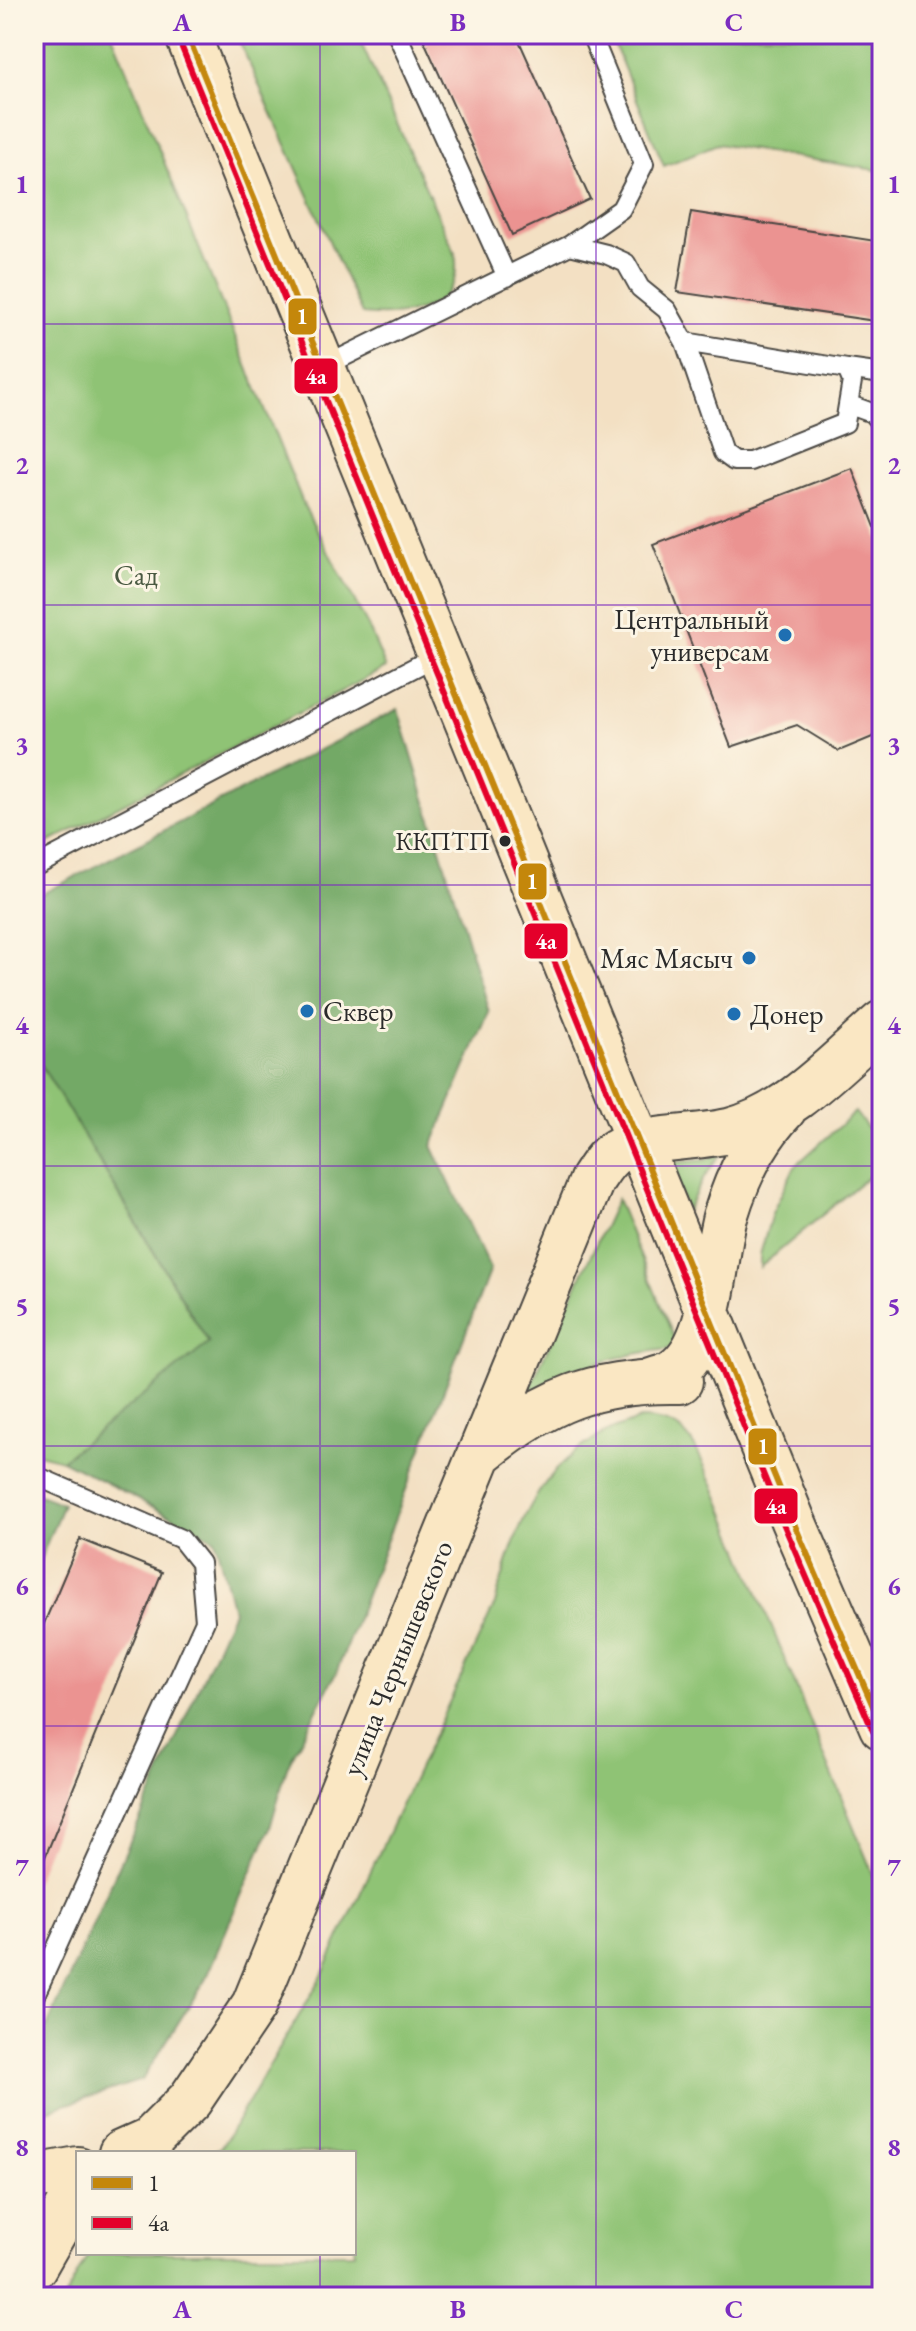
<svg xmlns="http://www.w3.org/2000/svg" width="916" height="2331" font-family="'EB Garamond',serif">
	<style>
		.green { fill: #8fc374; stroke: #5d7750; stroke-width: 2 }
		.forest { fill: #73a966; stroke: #4f6a48; stroke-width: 2 }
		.building { fill: #eb9391 }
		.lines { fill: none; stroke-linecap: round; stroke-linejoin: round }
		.lane-casing { stroke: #494642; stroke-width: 22 }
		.secondary-casing { stroke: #494642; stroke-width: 48 }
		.lane { stroke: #fff; stroke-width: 18 }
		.secondary { stroke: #fae7c3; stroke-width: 44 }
		.bus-1-casing { stroke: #fcf5e5; stroke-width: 12 }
		.bus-2-casing { stroke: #fcf5e5; stroke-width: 12 }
		.bus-1 { stroke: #c4870b; stroke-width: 6 }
		.bus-2 { stroke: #e4002b; stroke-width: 6 }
		.grid { fill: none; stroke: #7b2cbf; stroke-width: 2; stroke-opacity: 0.55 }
		.poi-dot { fill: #1f6fb2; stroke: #fcf5e5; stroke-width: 3 }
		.bus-dot { fill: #2b2b2b; stroke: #fcf5e5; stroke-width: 3 }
		.labels { text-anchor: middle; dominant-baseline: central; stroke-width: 6; stroke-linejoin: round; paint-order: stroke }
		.bus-label { font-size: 26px; fill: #2b2b2b; stroke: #fcf5e5; text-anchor: end }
		.park-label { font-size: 28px; fill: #495941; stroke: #fcf5e5 }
		.poi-label { font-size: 28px; fill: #2b2b2b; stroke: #fcf5e5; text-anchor: end }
		.street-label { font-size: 28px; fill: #2b2b2b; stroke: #fcf5e5 }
		.line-badge { stroke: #fcf5e5; stroke-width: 3 }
		.badge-label { font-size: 22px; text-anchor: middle; font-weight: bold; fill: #fff }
		.neatline { fill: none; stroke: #7b2cbf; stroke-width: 3 }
		.grid-label { font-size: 26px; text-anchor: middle; font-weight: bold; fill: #7b2cbf }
	</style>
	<rect width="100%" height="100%" fill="#fcf5e5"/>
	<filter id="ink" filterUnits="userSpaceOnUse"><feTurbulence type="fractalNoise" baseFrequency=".0125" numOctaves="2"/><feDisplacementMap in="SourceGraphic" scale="16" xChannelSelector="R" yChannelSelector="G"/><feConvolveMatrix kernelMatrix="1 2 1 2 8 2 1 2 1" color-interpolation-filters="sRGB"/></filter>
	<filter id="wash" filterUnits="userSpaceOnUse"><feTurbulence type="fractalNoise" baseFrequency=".006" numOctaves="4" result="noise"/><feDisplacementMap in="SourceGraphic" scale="32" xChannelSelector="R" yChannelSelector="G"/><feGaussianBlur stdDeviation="1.8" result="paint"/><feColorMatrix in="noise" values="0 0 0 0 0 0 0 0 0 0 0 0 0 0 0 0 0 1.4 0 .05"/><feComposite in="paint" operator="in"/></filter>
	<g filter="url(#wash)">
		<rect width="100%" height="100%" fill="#f3e0c3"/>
		<path class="green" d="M34,34H112L305,508L368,626L386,668L34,850Z
			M236,34H357L455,253C465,309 405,319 362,314Z
			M610,34H882V171L717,144L664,166Z
			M34,1053L209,1344L62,1460L34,1453Z
			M855,1112L882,1147V1165L760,1267V1255L772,1213L795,1166Z
			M721,1153L702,1181L687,1210L668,1163L705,1160Z
			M617,1199L678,1348C617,1354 580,1366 527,1393Z
			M640,1419C690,1420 693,1444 713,1484L882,1896V2297H65L89,2253H354V2153H210L222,2146L320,1980L495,1604C514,1533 535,1469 605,1433C616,1427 629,1424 640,1419Z"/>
		<path class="forest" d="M398,709L489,1012L432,1146L490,1269L337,1671L287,1767L270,1828L204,1982L142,2080L34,2115V2022L47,2027L233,1611L215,1539L62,1460L209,1343L34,1053V898Z
			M34,1493L63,1504L34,1574Z"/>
		<g id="blocks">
			<path class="building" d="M421,34H516L590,199L512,235Z
				M691,212L882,242V322L677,292Z
				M852,468L882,545V733L839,751L797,725L731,747L653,544Z
				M80,1539L162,1572L34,1884V1647Z"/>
		</g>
	</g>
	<g filter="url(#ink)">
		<use href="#blocks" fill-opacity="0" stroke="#494642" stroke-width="2"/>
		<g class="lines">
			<defs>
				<path id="lane" d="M397,34L507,277
					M570,245L606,254L626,263L640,288L667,310L685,342L723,453L734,461H750L845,423L852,381L847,369L685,342
					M323,367L570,245L621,209L644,164L591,34
					M847,369L882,374
					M850,405L872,413L882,425
					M34,867L440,654
					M34,1475L181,1539L200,1563L205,1621L34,1997"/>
				<path id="secondary" d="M187,34L793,1521L882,1727
					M649,1381C656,1378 666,1376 673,1372C715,1345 713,1260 725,1217C737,1177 755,1139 784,1109
					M481,1453C546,1400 595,1379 680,1381
					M121,2153L150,2140L190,2100L254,2005L592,1180C600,1168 607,1155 620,1149C645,1137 698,1138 729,1131C789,1116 836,1063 882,1023
					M34,2177L78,2169
					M34,2267L78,2190"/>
			</defs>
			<use href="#lane" class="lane-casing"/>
			<use href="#secondary" class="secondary-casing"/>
			<use href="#lane" class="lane"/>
			<use href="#secondary" class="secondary"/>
			<defs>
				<path id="bus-1" d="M187,34L793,1521L882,1727"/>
				<path id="bus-2" d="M178,38L784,1525L873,1731"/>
			</defs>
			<use href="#bus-1" class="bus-1-casing"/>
			<use href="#bus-2" class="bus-2-casing"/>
			<use href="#bus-1" class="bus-1"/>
			<use href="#bus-2" class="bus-2"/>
		</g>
	</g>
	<path class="grid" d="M320,34V2153M596,34V2297M34,324H882M34,605H882M34,885H882M34,1166H882M34,1446H882M34,1726H882M34,2007H882M320,2253V2297"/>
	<g class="poi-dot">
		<circle cx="785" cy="635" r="8"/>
		<circle cx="749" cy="958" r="8"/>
		<circle cx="307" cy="1011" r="8"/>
		<circle cx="734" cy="1014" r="8"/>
	</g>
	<circle class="bus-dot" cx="505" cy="841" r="7"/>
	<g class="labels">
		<g class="bus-label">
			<text x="490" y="841">ККПТП</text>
		</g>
		<g class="park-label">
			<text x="136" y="575">Сад</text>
		</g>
		<g class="poi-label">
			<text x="769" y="619">Центральный<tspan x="769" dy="32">универсам</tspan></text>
			<text x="733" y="958">Мяс Мясыч</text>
			<text x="323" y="1011" text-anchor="start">Сквер</text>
			<text x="750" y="1014" text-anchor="start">Донер</text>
		</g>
		<g class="street-label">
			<text transform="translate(397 1658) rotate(-68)">улица Чернышевского</text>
		</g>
	</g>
	<g class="line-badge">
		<rect x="287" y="297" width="31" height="39" rx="8" fill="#c4870b"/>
		<rect x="293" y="357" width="46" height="38" rx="8" fill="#e4002b"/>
		<rect x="517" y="862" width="31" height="39" rx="8" fill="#c4870b"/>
		<rect x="523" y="922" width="46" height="38" rx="8" fill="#e4002b"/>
		<rect x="747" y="1427" width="31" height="39" rx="8" fill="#c4870b"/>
		<rect x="753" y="1487" width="46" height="38" rx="8" fill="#e4002b"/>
	</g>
	<g class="badge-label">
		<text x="302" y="324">1</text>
		<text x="316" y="384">4а</text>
		<text x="532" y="889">1</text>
		<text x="546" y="949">4а</text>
		<text x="763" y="1454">1</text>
		<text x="776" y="1514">4а</text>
	</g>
	<rect width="916" height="2331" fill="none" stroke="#fcf5e5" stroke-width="88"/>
	<rect x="76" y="2151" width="280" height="104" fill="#fcf5e5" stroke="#a8a49b" stroke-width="2"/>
	<rect x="92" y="2177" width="40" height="12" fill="#c4870b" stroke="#a8a49b" stroke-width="2"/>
	<text x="148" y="2191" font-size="24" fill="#2b2b2b">1</text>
	<rect x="92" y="2217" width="40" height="12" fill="#e4002b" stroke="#a8a49b" stroke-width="2"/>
	<text x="148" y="2231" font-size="24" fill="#2b2b2b">4а</text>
	<rect x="44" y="44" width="828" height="2243" class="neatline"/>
	<g class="grid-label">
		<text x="182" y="31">A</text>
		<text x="458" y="31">B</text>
		<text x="734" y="31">C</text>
		<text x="22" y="193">1</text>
		<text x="894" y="193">1</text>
		<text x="22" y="474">2</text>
		<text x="894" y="474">2</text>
		<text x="22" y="754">3</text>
		<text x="894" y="754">3</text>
		<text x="22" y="1034">4</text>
		<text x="894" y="1034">4</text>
		<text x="22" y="1315">5</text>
		<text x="894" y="1315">5</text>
		<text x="22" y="1595">6</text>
		<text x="894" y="1595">6</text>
		<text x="22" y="1876">7</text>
		<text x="894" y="1876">7</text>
		<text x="22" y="2156">8</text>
		<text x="894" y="2156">8</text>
		<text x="182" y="2318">A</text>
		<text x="458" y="2318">B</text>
		<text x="734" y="2318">C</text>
	</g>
</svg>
